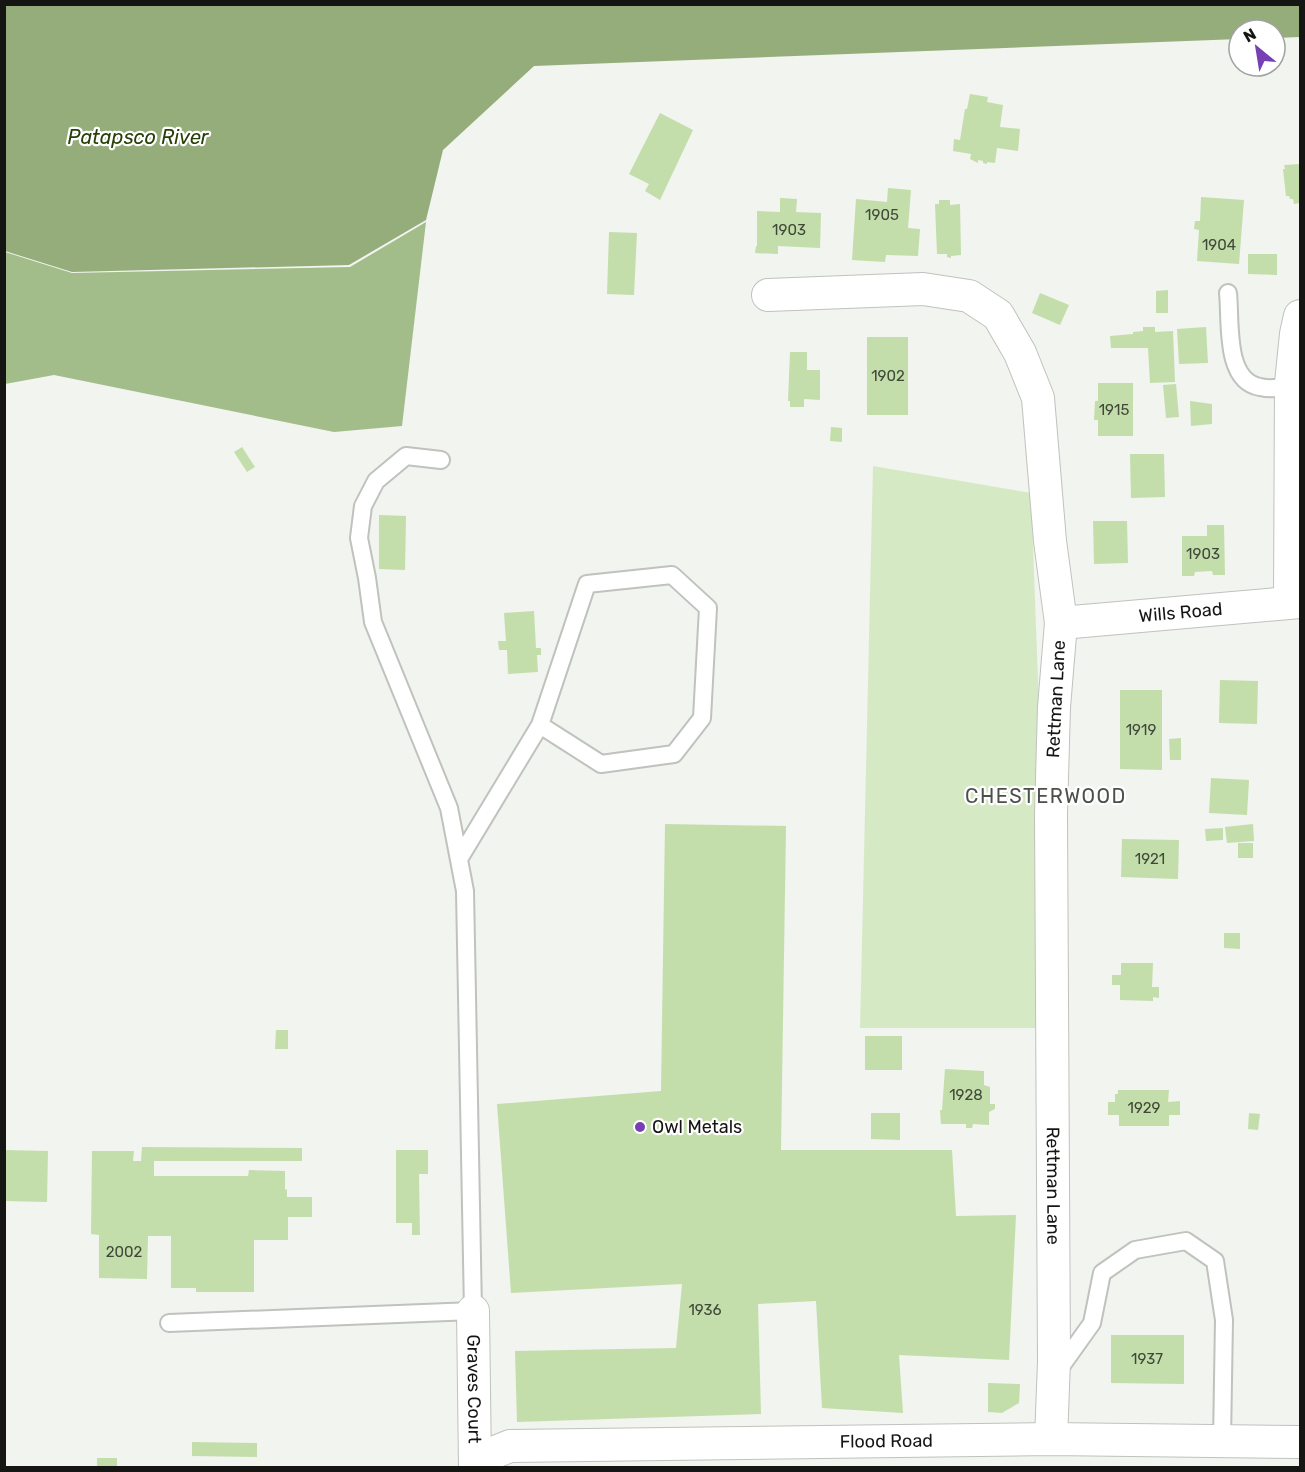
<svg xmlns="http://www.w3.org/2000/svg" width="1305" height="1472" font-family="Rubik,sans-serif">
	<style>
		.green { fill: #d6e9c5 }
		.forest { fill: #a3bd8a }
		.water { fill: #94ad7b }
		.building { fill: #c3deaa }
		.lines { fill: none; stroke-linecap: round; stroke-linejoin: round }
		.service-casing { stroke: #bfc2bd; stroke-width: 20 }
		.minor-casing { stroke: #bfc2bd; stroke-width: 34 }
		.service { stroke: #fff; stroke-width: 16 }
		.minor { stroke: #fff; stroke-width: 32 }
		.poi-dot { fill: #783eb4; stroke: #fff; stroke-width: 2 }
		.labels { text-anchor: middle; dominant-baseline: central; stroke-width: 4.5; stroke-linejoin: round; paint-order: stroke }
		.number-label { font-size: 15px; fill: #40483a }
		.street-label { font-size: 18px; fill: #151614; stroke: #fff }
		.poi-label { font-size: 18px; fill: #151614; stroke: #fff; text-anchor: start }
		.water-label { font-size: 20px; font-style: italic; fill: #283f07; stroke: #fff }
		.neighbourhood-label { font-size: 20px; letter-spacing: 1.5px; fill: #4d4f4b; stroke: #fff }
	</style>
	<rect width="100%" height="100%" fill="#f1f4ef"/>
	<path class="green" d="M873,466L1031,493L1051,1028H860Z"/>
	<path class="forest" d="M426,222L402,426L334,432L54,375L5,384V252L72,273L350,267Z"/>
	<path class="water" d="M1300,4V37L1275,38V30H1239V39L534,66L443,150L426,220L349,265L72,272L5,251V5Z"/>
	<path class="building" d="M970,94L988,97L987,102L1003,105L1000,127L1020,129L1018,151L997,148L995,163L987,162V164L983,163V161L978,160V163L970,159L971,154L953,151L954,139L960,140L965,109H967Z
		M660,113L693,130L660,200L645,191L649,184L629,174Z
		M1300,164V203L1294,204L1293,199H1290L1289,196H1286L1283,169H1285L1284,165Z
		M888,188L911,190L908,228L920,229L918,256L886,255L885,262L852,260L856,199L887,202Z
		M1201,197L1244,200L1239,264L1197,261L1199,230L1194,229L1195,221H1200Z
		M780,198L797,199L796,212L821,213L820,248L778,246V254L755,253L756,246H757V211L780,212Z
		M939,200H950V205L960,204L961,255L951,256V258L947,257V254H937L935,204H939Z
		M609,232L637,233L634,295L607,294Z
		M1248,254H1277V275L1248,274Z
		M1168,290V313H1156V291Z
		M1040,293L1069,305L1060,325L1032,313Z
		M1143,327H1155V332L1173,331L1175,382L1150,383L1148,348H1111L1110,336L1133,334V332L1143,331Z
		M1206,327L1208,363L1179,364L1177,329Z
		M867,337H908V415H867Z
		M790,352H807V370H820V400L804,399V407H790V401H788Z
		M1098,383H1133V436H1098V420H1094L1095,401H1098Z
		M1176,384L1179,417L1166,418L1163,385Z
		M1190,401L1212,404V424L1191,426Z
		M831,427L842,428V442L830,441Z
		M242,447L255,467L247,472L234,452Z
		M1130,454H1164L1165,497L1131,498Z
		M379,515L406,516L405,570L379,569Z
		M1093,521H1127L1128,563L1094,564Z
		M1207,525H1224L1225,575H1213L1212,571L1195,572L1194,576H1182V536H1207Z
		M534,611L536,648H541V655H537L538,672L508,674L507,650H499L498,641H506L504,613Z
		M1220,680L1258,681L1257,724L1219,723Z
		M1120,690H1162V770L1120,769Z
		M1181,738V760H1170L1169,739Z
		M1211,778L1249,780L1247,815L1209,813Z
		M665,824L786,826L781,1150H952L956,1216L1016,1215L1009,1360L899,1355L903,1413L822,1408L816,1301L758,1304L761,1414L517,1422L515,1351L676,1348L682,1284L511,1293L497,1104L661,1091Z
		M1253,824L1254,841L1227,843L1225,827Z
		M1223,828V840L1206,841L1205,829Z
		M1122,839L1179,840L1178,879L1121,877Z
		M1238,843H1253V858H1238Z
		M1224,933H1240V949L1224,948Z
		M1121,963H1153L1152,987H1159V998L1153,997V1001L1120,1000V985H1112V975H1121Z
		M276,1030H288V1049H275Z
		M865,1036H902V1070H865Z
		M945,1069L984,1071V1085L990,1087V1104H995V1109L989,1112V1125L973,1124L972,1128H966V1124H941L940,1110H942Z
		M1118,1090H1169L1168,1102L1180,1101V1115H1169V1126H1119V1115H1108V1102H1115V1094H1118Z
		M871,1113H900V1140L871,1139Z
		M1249,1113L1260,1114L1258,1130L1248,1129Z
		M142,1147L302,1148V1161H154V1176H248L249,1170L285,1171V1190L287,1189V1197H312V1217H288V1240H254V1292H196V1288H171V1236H148L147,1279L99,1278V1235L91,1234L92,1151H134L133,1161H141Z
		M4,1150L48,1151L47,1202L4,1201Z
		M396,1150H428V1174H419L420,1235H412V1223H396Z
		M1111,1335H1184V1384L1111,1383Z
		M988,1383L1020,1384L1019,1403L1002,1413L988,1412Z
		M192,1442L257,1443V1457L192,1456Z
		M97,1458H117V1468H97Z"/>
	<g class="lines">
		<defs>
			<path id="service" d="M1228,293C1231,321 1224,381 1260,387C1273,390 1285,388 1295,379
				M459,859L540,725L587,584L672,575L708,608L702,718L674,754L601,764L540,725
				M169,1323L473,1311L465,891L449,808L373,622L367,578L359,538L363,506L376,481L406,456L441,460
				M1057,1372L1092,1323L1102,1273L1135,1250L1186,1241L1215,1261L1224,1320L1222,1441"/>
			<g id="minor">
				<path id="s1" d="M768,295L923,289L969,296L998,315L1020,353L1038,398L1050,541L1061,623L1054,707L1051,814L1054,1362L1051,1439"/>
				<path d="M1290,602L1291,383L1296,334L1300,316"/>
				<path id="s2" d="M1061,623L1300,602"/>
				<path id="s3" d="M473,1311L475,1468"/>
				<path id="s4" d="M475,1460L510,1446L1051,1439L1300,1442"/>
			</g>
		</defs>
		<use href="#service" class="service-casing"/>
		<use href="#minor" class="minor-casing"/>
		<use href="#service" class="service"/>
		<use href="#minor" class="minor"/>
	</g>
	<circle class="poi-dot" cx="640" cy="1127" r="6"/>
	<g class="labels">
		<g class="number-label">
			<text x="882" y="215">1905</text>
			<text x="789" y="230">1903</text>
			<text x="1219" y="245">1904</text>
			<text x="888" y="376">1902</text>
			<text x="1114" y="410">1915</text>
			<text x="1203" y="554">1903</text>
			<text x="1141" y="730">1919</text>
			<text x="1150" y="859">1921</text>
			<text x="966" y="1095">1928</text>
			<text x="1144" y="1108">1929</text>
			<text x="124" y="1252">2002</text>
			<text x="705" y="1310">1936</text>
			<text x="1147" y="1359">1937</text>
		</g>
		<g class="street-label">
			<text stroke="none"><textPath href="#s2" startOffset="120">Wills Road</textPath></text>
			<text transform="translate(1056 699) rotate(-87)">Rettman Lane</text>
			<text stroke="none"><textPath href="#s1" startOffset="1118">Rettman Lane</textPath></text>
			<text stroke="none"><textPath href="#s3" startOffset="78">Graves Court</textPath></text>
			<text stroke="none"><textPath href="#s4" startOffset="414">Flood Road</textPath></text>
		</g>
		<g class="poi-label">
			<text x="652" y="1127">Owl Metals</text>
		</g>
		<g class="water-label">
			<text x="138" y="137">Patapsco River</text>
		</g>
		<g class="neighbourhood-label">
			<text x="1046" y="796">CHESTERWOOD</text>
		</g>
	</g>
	<rect width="1305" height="1472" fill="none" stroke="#151614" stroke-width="12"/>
	<g transform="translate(1257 48) rotate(330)"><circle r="28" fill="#ffffff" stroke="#a1a2a1" stroke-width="1.5"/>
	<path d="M0-4.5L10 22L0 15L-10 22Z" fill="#783eb4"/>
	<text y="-9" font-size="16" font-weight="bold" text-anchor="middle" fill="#151614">N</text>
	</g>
</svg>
